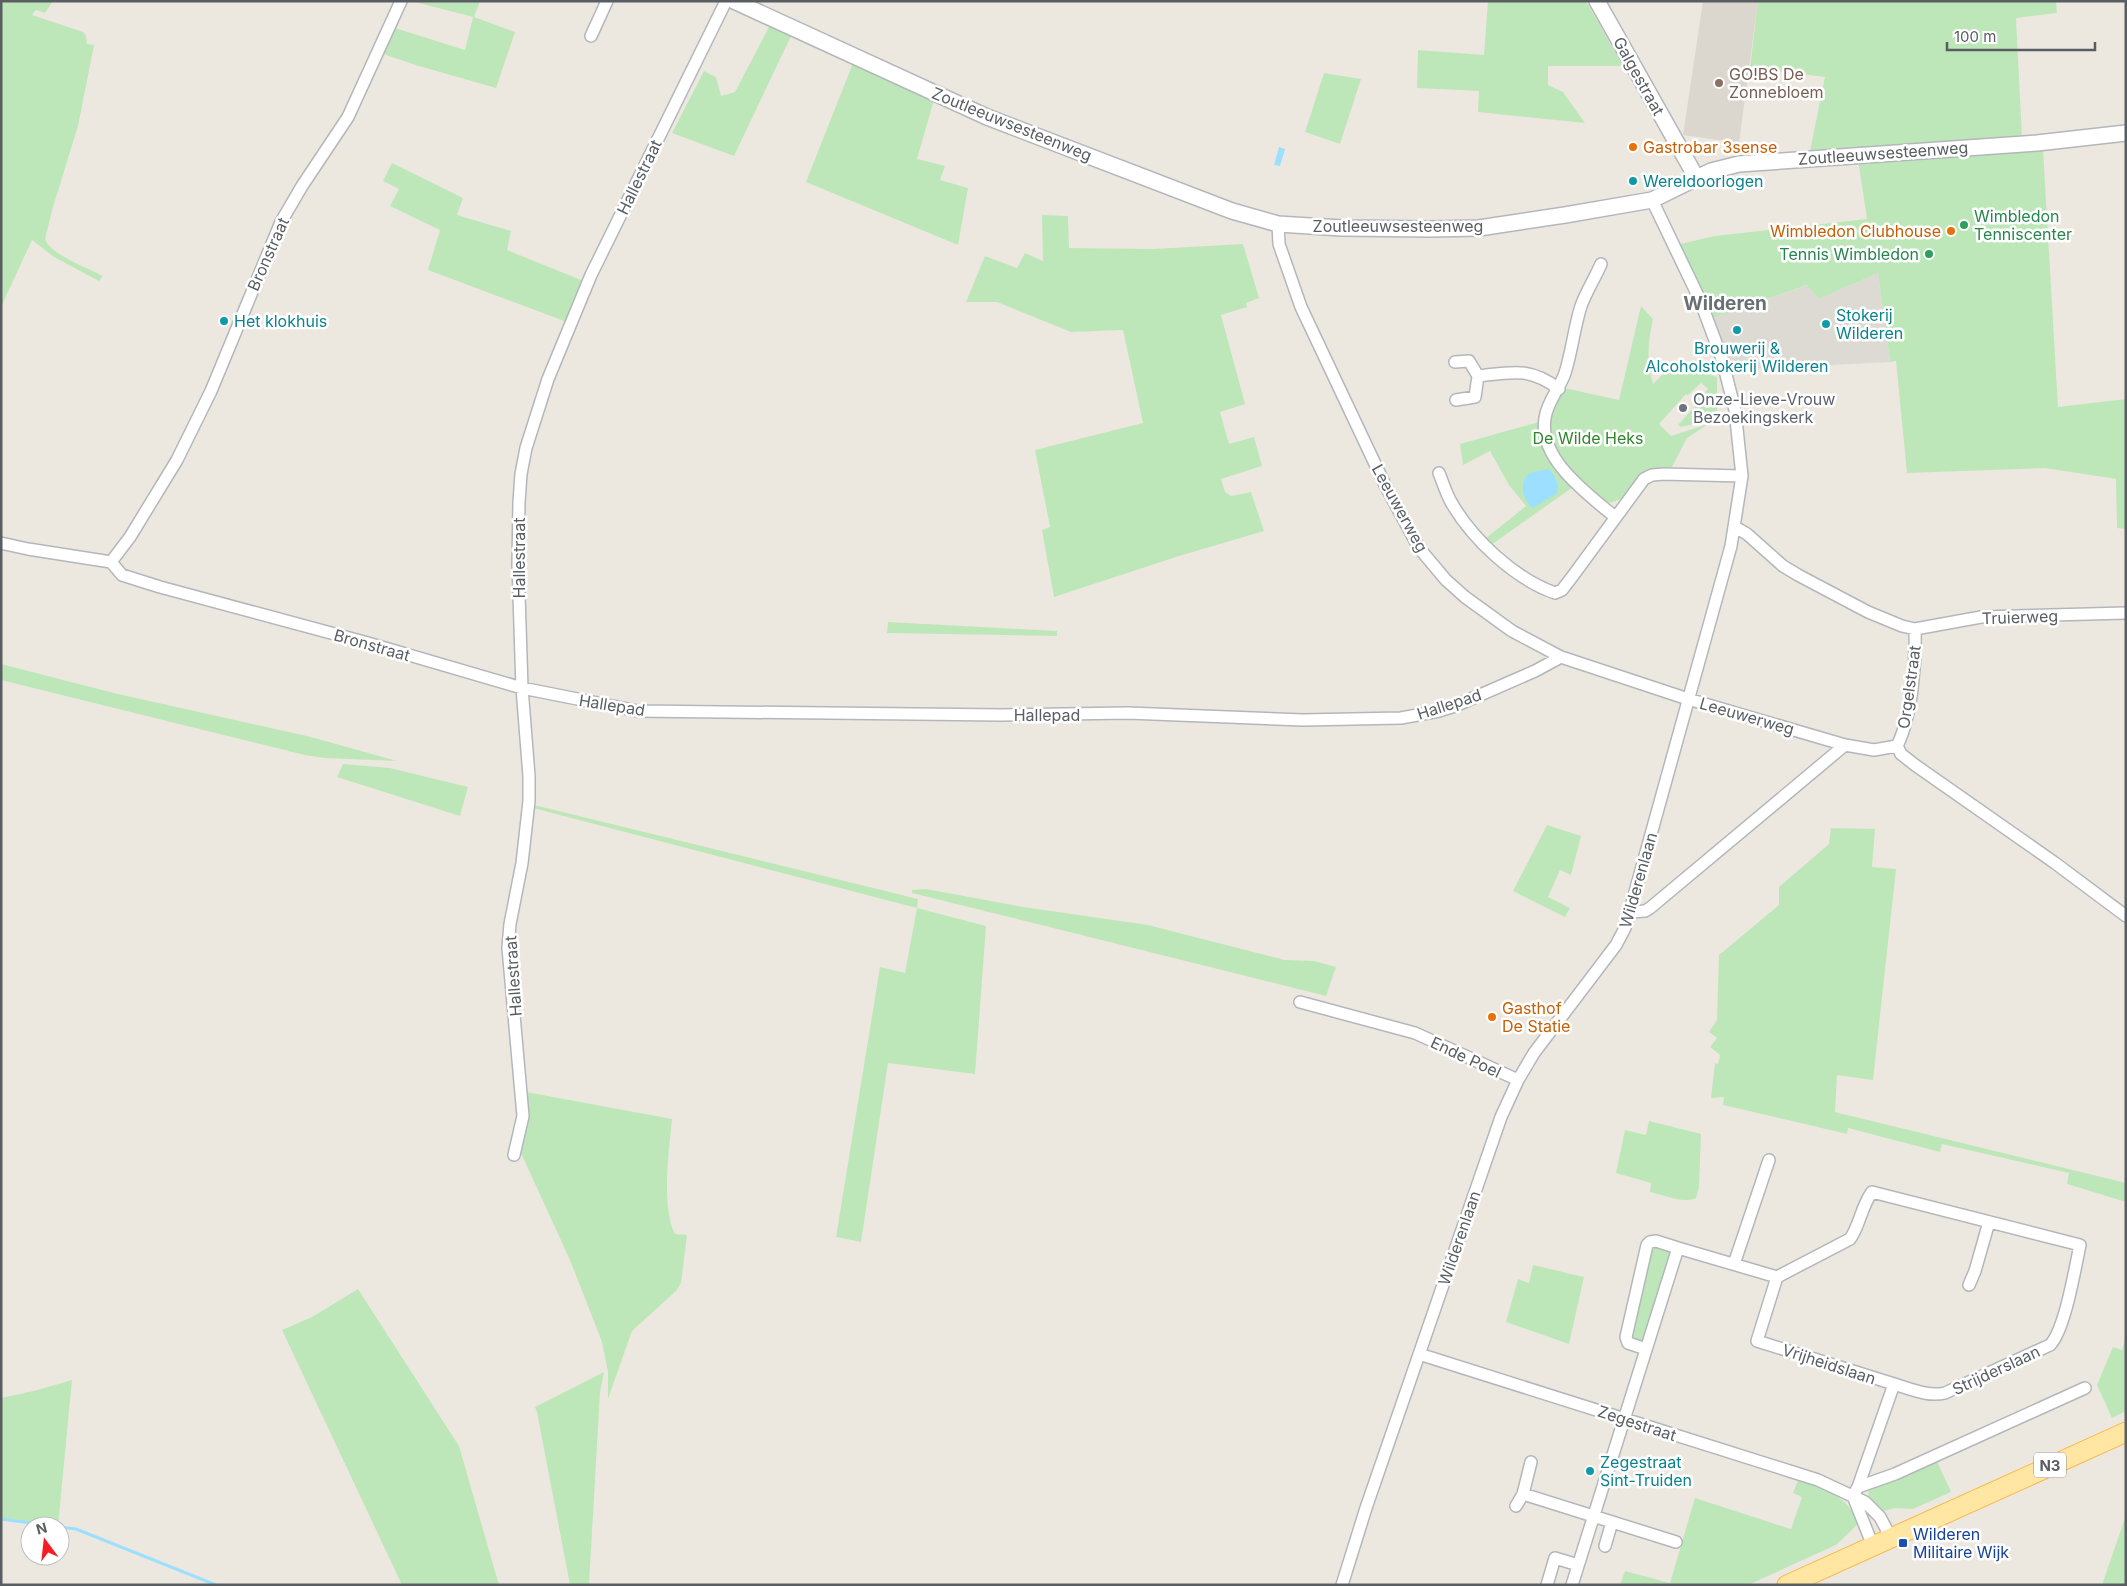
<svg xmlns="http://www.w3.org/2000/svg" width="2127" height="1586" font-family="Inter,sans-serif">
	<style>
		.industrial { fill: #dddad4 }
		.education { fill: #dcd7ce }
		.green { fill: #bee7b9 }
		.water { fill: #9ddfff }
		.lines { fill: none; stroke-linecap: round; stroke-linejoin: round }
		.stream { stroke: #9ddfff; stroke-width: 3 }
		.minor-casing { stroke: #b3b7bc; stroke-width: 14 }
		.tertiary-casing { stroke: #b3b7bc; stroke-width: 18 }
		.primary-casing { stroke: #fcb649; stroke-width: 21 }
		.minor { stroke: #fff; stroke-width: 11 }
		.tertiary { stroke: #fff; stroke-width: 15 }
		.primary { stroke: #ffe6a2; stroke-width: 19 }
		.education-dot { fill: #8d6e63; stroke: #fff; stroke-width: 2 }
		.food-dot { fill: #e8710a; stroke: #fff; stroke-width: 2 }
		.culture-dot { fill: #0f9aa8; stroke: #fff; stroke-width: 2 }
		.leisure-dot { fill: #2e9e5b; stroke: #fff; stroke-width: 2 }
		.worship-dot { fill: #6b7280; stroke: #fff; stroke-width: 2 }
		.transit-dot { fill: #1a4fb4; stroke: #fff; stroke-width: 2 }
		.labels { text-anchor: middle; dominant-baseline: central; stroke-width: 5; stroke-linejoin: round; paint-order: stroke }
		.shield { fill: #fff; stroke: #8a8e91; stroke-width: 1 }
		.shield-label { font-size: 15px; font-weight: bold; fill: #585e62 }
		.education-label { font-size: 16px; fill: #785e54; stroke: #fff; text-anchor: start }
		.street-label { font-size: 16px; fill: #585e62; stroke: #fff }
		.food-label { font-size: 16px; fill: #c56008; stroke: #fff; text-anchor: start }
		.culture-label { font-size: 16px; fill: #0d838f; stroke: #fff; text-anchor: start }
		.leisure-label { font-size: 16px; fill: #27864d; stroke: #fff; text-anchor: start }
		.worship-label { font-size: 16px; fill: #5b616d; stroke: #fff; text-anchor: start }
		.park-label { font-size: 16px; fill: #33842e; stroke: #fff }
		.transit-label { font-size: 16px; fill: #164399; stroke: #fff; text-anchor: start }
		.quarter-label { font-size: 19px; font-weight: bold; fill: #697074; stroke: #fff }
	</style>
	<rect width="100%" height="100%" fill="#ede8df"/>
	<path class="industrial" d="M1878,273L1890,362L1732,370L1713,318L1808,285L1819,299Z"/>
	<path class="education" d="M1703,1H1758L1739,143L1683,135Z"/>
	<path class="green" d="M1,1H53L45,13L36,10L32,15L83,32L86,36L87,44L94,45L78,126L53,207L45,239C51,255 88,268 103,276L99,281L54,257L32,240L1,307Z
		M411,1H480L474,17L515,32L496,88L419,66L383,54L395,28L465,50L473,17Z
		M1488,1H1586L1623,66H1548V85L1563,92L1585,123L1478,112L1479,91L1417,88L1418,50L1484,55Z
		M1758,1H2056L2057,13L2016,18L2022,138L1810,151L1825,77L1750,68Z
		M770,25L792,34L734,156L672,133L704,71L716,77L721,96L735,92Z
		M853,63L934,100L917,159L945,166L940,180L968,188L958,245L806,182Z
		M1324,73L1361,79L1340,144L1305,132Z
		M2043,149L2058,407L2126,399V529L2117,528L2116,479L2045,468L1907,473L1896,361L1890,362L1878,273L1819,299L1807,285L1713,318L1680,244L1715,236L1867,219L1858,160Z
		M392,163L463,198L457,215L511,231L507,250L581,280L582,285L567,322L428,270L440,230L390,206L399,189L383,181Z
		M1042,215L1068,216L1069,248L1153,249L1243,244L1259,298L1246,303L1247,307L1221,315L1245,404L1220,412L1229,444L1254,437L1262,466L1221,479L1225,492L1231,496L1251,492L1264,531L1179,556L1054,597L1042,530L1050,527L1035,450L1143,423L1123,330L1071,332L997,302H966L985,256L1017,268L1025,253L1043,261Z
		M1641,306L1653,319C1648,342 1646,361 1653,384C1657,380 1662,374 1668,371C1683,364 1702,373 1717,377V418L1681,427L1678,425L1697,404L1696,403L1708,389L1701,383L1688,395L1686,394L1659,424L1671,436L1708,424L1687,438L1670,471L1641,475L1621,499L1609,503C1584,491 1544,447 1550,416C1551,407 1559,397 1564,388L1619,400Z
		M1539,422L1540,428L1573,487L1491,545L1485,539L1526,506L1509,485L1490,451L1463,465L1460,444Z
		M888,622L1057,631V636L887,633Z
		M1,664L118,694L311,737L397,761L324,758L305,755L1,680Z
		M343,764L390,768L468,787L460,816L337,777Z
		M534,805L918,899L917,908L986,926L975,1074L888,1063L861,1242L836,1237L880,967L905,973L917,908L533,808Z
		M1547,825L1581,836L1571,875L1560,870L1548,897L1570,908L1565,917L1513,891Z
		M1831,828L1875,829L1872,867L1896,869L1873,1080L1837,1075L1835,1112L2126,1183V1202L2067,1184L2069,1173L1942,1144L1940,1152L1848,1128L1847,1134L1723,1105L1724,1097L1711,1098L1715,1063L1718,1064L1720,1055L1710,1047L1717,1038L1709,1032L1717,1020L1719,955L1779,905V887L1829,844Z
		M926,889L1023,907L1148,925L1285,960L1314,961L1336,967L1326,996L912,893V890Z
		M526,1092L672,1119C669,1151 661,1207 675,1234L687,1235L681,1283L676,1291L632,1331L608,1399V1372L602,1342L570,1260L520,1151Z
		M1649,1121L1701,1134L1699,1187L1696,1198C1682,1204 1664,1195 1650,1192L1651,1183L1616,1173L1625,1130L1646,1135Z
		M1653,1246L1670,1250L1671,1255L1644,1339L1640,1341L1633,1339L1631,1334L1648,1252Z
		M1533,1265L1584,1277L1569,1344L1506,1322L1518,1279L1529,1283Z
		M358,1289L459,1446L499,1585H402L282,1330L312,1317Z
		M2126,1335V1411L2112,1418L2097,1385L2113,1347L2122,1350Z
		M604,1372L600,1392L589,1585H570L537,1412L535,1407Z
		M72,1380L58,1526L1,1519V1398L34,1391Z
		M1936,1459L1951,1492L1913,1509L1895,1508L1884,1511L1868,1498L1869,1488Z
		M1798,1480C1819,1486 1854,1498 1857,1525L1836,1545L1748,1585H1620L1625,1571L1670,1583L1695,1498L1791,1529L1802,1497L1793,1493Z
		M2126,1515V1585H2102Z"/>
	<path class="water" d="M1279,147L1285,149L1280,166L1274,165Z
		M1549,469C1555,477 1560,483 1557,493L1533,508C1523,502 1518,481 1529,474C1535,471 1543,470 1549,469Z"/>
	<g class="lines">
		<path class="stream" d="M1,1519L53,1526
			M60,1527L76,1529L216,1585"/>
		<defs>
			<path id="minor" d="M591,36L607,1
				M1278,224L1279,244L1301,307L1385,485L1419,548L1446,580L1465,597L1512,631L1561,657L1688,699L1845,745L1874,750L1897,746C1912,716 1916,664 1915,629
				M1601,264C1595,278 1586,292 1581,306C1574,328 1572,351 1565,373C1560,388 1547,402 1545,418C1538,459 1588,494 1615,517
				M1455,362L1469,361L1478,376L1475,397L1456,400
				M1478,376C1513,372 1530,367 1559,389
				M1439,473C1443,483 1446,493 1451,502C1472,539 1515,579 1555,593L1562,590L1572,577L1644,479L1652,475L1664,474L1742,476
				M1735,527L1747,534L1783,566L1798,575L1868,612L1902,626L1915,629L1981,617L2126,613
				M1,543L28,549L111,562L122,575L160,587L368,643L522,688L638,711L1001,715L1128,713L1303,720L1401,718L1439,711L1455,706L1535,671L1561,657
				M111,562L130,537L177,460L211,391L281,222L302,186L348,117L401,1
				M1897,746L1901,754L1915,765L2055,863L2126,916
				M1631,912L1645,911L1650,908L1845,745
				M1300,1002L1415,1033L1518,1080
				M514,1155L523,1116L508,948L510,924L522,863L529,801V776L522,688L518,564L519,502L521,474L526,448L548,379L591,275L726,1
				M1734,1264L1769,1160
				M1777,1277L1850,1239C1860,1225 1861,1207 1872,1192L2080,1245C2075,1268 2065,1330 2050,1345L1945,1393C1928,1397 1911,1389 1894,1384
				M1777,1277L1757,1341L1894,1384L1858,1487L1853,1496
				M1969,1285L1975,1271L1989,1222
				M1646,1349L1628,1343L1626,1337L1647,1245L1650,1242L1656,1241L1678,1248
				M1419,1354L1818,1480L1865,1502L1880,1517L1891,1538
				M1858,1487L1895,1474L2085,1388
				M1523,1494L1676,1542
				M1853,1496L1873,1546
				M1516,1506L1523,1494L1531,1462
				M1605,1546L1612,1522
				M1342,1585L1366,1508L1501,1117L1518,1080L1534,1053L1616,945L1625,928L1731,546L1742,476L1735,410L1722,359L1700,300L1652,200
				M1547,1585L1555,1558L1578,1565
				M1572,1585L1678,1248L1777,1277"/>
			<path id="tertiary" d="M734,1L987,117L1232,211L1278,224L1342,228L1431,229L1479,228L1565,215L1652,200L1711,171L1739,164L2037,143L2126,133
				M1597,1L1696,177"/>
			<path id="primary" d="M1787,1585L2126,1432"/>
		</defs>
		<use href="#minor" class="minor-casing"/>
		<use href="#tertiary" class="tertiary-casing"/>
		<use href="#primary" class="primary-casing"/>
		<use href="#minor" class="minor"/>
		<use href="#tertiary" class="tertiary"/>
		<use href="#primary" class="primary"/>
	</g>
	<circle class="education-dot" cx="1719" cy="83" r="5"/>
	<g class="food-dot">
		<circle cx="1633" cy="147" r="5"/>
		<circle cx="1951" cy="231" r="5"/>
		<circle cx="1492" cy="1017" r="5"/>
	</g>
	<g class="culture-dot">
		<circle cx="1633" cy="181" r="5"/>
		<circle cx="224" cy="321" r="5"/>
		<circle cx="1826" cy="324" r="5"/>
		<circle cx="1737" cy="330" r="5"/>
		<circle cx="1590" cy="1471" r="5"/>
	</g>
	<g class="leisure-dot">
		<circle cx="1964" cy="225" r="5"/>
		<circle cx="1929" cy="254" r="5"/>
	</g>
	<circle class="worship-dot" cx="1683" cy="408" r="5"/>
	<rect class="transit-dot" x="1898" y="1538" width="10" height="10" rx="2.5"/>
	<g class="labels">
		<rect class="shield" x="2034" y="1452.5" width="32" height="25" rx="4"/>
		<g class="shield-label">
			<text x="2050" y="1465">N3</text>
		</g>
		<g class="education-label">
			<text x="1729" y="74">GO!BS De<tspan x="1729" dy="18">Zonnebloem</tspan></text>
		</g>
		<g class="street-label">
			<text transform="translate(1639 76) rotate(61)">Galgestraat</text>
			<text transform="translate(1012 124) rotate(22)">Zoutleeuwsesteenweg</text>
			<text transform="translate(1883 153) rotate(-4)">Zoutleeuwsesteenweg</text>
			<text transform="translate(639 177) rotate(-64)">Hallestraat</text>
			<text x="1398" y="226">Zoutleeuwsesteenweg</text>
			<text transform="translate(268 254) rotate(-66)">Bronstraat</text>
			<text transform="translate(1400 508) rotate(61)">Leeuwerweg</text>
			<text transform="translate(519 558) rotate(-90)">Hallestraat</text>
			<text transform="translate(2020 617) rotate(-2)">Truierweg</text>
			<text transform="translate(372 645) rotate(16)">Bronstraat</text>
			<text transform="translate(1909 687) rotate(-82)">Orgelstraat</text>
			<text transform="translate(1449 704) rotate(-18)">Hallepad</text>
			<text transform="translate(612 705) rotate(9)">Hallepad</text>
			<text x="1047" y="715">Hallepad</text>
			<text transform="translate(1747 716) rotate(16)">Leeuwerweg</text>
			<text transform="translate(1638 880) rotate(-74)">Wilderenlaan</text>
			<text transform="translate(513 976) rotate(-94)">Hallestraat</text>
			<text transform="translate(1466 1057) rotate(25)">Ende Poel</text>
			<text transform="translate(1459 1238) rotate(-71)">Wilderenlaan</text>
			<text transform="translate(1829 1364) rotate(18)">Vrijheidslaan</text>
			<text transform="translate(1996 1370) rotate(-25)">Strijderslaan</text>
			<text transform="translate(1637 1423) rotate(18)">Zegestraat</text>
		</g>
		<g class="food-label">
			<text x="1643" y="147">Gastrobar 3sense</text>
			<text x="1941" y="231" text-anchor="end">Wimbledon Clubhouse</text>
			<text x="1502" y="1008">Gasthof<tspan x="1502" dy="18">De Statie</tspan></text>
		</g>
		<g class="culture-label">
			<text x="1643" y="181">Wereldoorlogen</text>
			<text x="1836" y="315">Stokerij<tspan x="1836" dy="18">Wilderen</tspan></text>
			<text x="234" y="321">Het klokhuis</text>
			<text x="1737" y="348" text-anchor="middle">Brouwerij &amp;<tspan x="1737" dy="18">Alcoholstokerij Wilderen</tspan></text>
			<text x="1600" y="1462">Zegestraat<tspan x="1600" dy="18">Sint-Truiden</tspan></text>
		</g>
		<g class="leisure-label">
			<text x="1974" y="216">Wimbledon<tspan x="1974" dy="18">Tenniscenter</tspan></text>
			<text x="1919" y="254" text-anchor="end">Tennis Wimbledon</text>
		</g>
		<g class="worship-label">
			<text x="1693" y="399">Onze-Lieve-Vrouw<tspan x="1693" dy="18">Bezoekingskerk</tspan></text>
		</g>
		<g class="park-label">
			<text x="1588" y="438">De Wilde Heks</text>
		</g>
		<g class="transit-label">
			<text x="1913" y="1534">Wilderen<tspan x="1913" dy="18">Militaire Wijk</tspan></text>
		</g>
		<g class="quarter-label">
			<text x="1725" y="303">Wilderen</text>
		</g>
	</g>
	<rect width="2127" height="1586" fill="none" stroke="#585e62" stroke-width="5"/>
	<g transform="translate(45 1541) rotate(345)"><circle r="24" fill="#ffffff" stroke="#bcbfc0"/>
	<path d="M0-4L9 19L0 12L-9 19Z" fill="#f61c24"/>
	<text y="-8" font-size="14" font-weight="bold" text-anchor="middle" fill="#585e62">N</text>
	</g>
	<path d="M1947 42v8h148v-8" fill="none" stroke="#585e62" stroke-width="2.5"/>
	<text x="1954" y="42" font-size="15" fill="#585e62" stroke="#ffffff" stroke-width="4" paint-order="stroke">100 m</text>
</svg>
